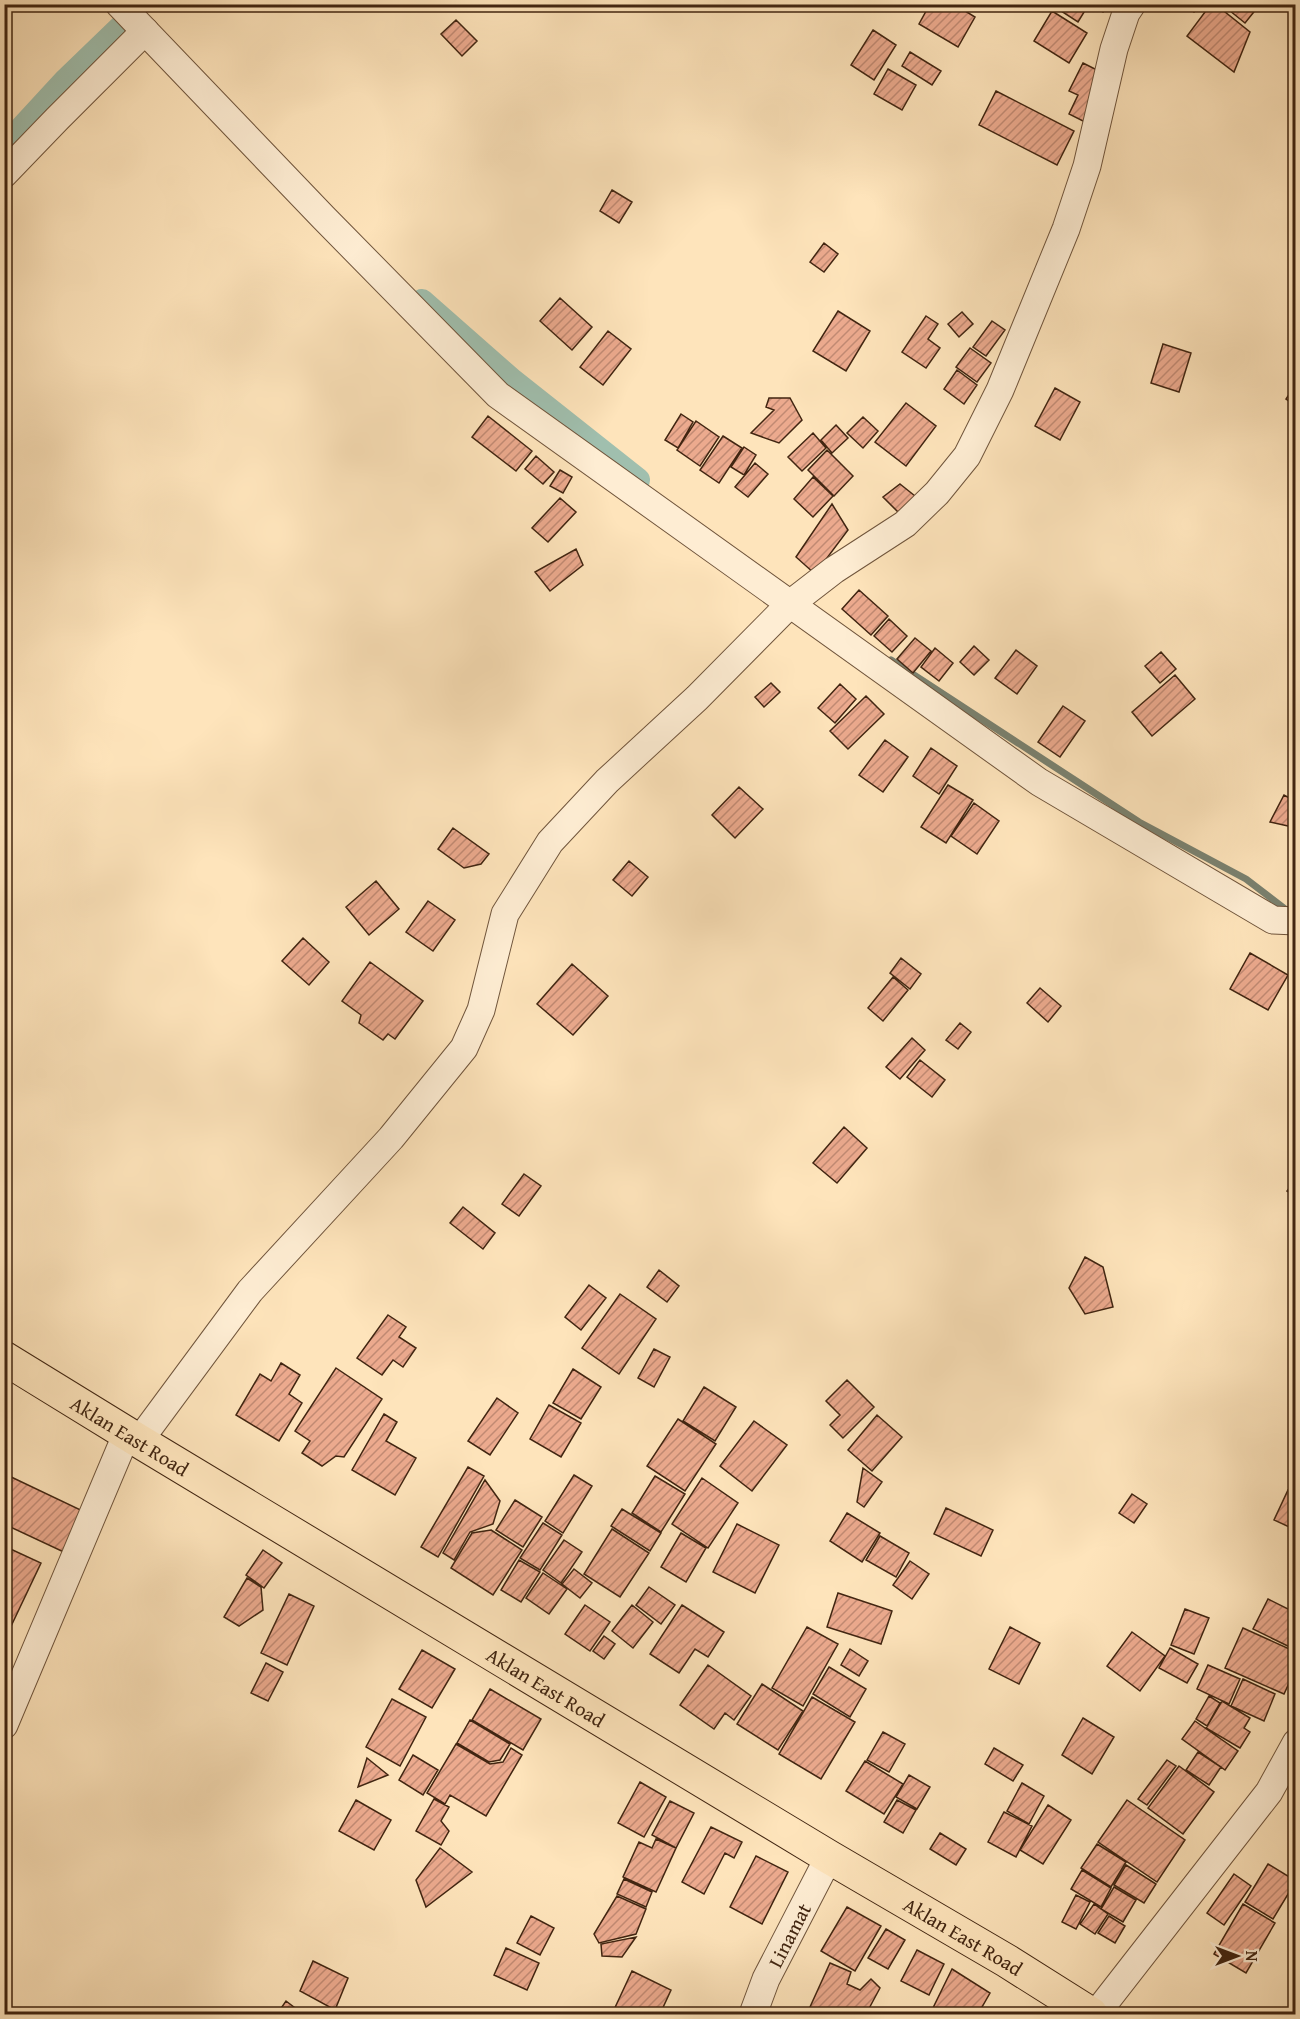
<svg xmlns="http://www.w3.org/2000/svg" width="1300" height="2019" font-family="'Gentium Book Plus',serif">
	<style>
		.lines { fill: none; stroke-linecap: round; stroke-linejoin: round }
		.stream { stroke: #7a816f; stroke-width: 7 }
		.canal { stroke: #a0bfae; stroke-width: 24 }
		.building { fill: url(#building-hatch); stroke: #412511; stroke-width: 1.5 }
		.minor-casing { stroke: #70553c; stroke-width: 29 }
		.primary-casing { stroke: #412511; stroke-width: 35 }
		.minor { stroke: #feedd3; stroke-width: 27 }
		.primary { stroke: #fee4bb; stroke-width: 33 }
		.labels { text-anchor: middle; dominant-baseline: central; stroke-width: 4.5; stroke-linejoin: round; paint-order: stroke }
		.street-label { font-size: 20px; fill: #412511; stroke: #feedd3 }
	</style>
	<defs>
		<pattern id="building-hatch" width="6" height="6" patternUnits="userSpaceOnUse" patternTransform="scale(1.5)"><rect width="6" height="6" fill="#ecaa8e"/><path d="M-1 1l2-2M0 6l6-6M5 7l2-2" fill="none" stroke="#c18a73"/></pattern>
	</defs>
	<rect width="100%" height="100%" fill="#fee4bb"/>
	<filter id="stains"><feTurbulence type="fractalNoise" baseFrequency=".00333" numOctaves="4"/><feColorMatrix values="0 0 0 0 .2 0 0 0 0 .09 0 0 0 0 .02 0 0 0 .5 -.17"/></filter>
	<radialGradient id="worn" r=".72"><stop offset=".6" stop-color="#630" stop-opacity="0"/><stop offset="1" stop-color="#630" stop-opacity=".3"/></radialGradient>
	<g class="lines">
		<path class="stream" d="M891,660L1139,822L1246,879L1289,912"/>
		<path class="canal" d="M4,147L65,81L121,27
			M422,301L513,381L638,480"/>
	</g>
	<path class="building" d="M930,4H954L975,17L958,47L919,24Z
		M1061,4H1089L1078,22L1058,9Z
		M1091,4H1108L1103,12Z
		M1183,4H1200L1194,12Z
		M1211,4H1215L1250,32L1234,72L1187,36Z
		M1226,4H1252L1257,8L1245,23L1224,6Z
		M1052,11L1087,33L1069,63L1034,41Z
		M456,20L477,41L462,56L441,34Z
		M873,30L896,45L874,80L851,65Z
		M910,52L941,71L932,85L902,66Z
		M1083,63L1107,75L1083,121L1069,114L1078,95L1069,91Z
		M888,69L916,85L902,110L874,94Z
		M996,91L1074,131L1057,165L979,125Z
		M612,190L632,202L619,223L600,211Z
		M824,243L838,254L824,272L810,262Z
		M560,298L592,327L572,350L540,321Z
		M838,311L870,331L846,371L813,351Z
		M962,312L973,324L959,337L948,324Z
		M926,316L938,324L928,339L940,348L926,368L902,352Z
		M992,321L1005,330L986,356L973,347Z
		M608,331L631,349L603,385L580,367Z
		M1163,344L1191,353L1179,392L1151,383Z
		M970,348L991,363L977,382L956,367Z
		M957,370L977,385L964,404L944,389Z
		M1296,384V406L1286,399Z
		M1055,388L1080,402L1060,440L1035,426Z
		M769,398H790L802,420L779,443L751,433L774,410L766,407Z
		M906,403L936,426L906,466L875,442Z
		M681,414L693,422L678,448L665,440Z
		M488,416L532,451L516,471L472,437Z
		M863,417L878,431L863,448L847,433Z
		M696,421L719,437L700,466L677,450Z
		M836,425L848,438L832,453L821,440Z
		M813,433L826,448L802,471L788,457Z
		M723,436L742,448L719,483L700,470Z
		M744,447L756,455L744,475L731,467Z
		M827,450L853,476L834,496L808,470Z
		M536,456L554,472L543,484L525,469Z
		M755,463L768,474L748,497L735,487Z
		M560,470L572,477L563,493L550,486Z
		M813,477L833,496L813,517L794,499Z
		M900,484L920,500L903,517L883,497Z
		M560,498L576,512L548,542L532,528Z
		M832,504L848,530L815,574L796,557Z
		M576,549L583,565L550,591L535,572Z
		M859,590L888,616L871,635L842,609Z
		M889,619L907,636L892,652L874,636Z
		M915,638L931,651L913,673L897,659Z
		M974,646L989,660L974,675L960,662Z
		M935,648L953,663L939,681L921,667Z
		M1016,650L1037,666L1017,694L995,678Z
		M1161,652L1176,669L1160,683L1145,666Z
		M1175,675L1195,699L1152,736L1132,712Z
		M771,683L780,692L764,707L755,697Z
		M840,684L856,699L835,723L818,708Z
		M866,696L884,714L848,749L830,731Z
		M1063,706L1085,721L1060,757L1038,742Z
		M885,740L908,757L883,792L859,775Z
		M931,748L957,766L939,794L913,776Z
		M948,785L973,800L946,843L921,827Z
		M739,787L763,809L735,838L712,815Z
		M1296,794V825L1288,826L1270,822L1284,795L1293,800Z
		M974,803L999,821L977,854L951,836Z
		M453,828L489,854L481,864L464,868L438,849Z
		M629,861L648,877L632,896L613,880Z
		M376,881L399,909L369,935L346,907Z
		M428,901L455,920L433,951L406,932Z
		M303,938L329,962L309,985L282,961Z
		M1250,953L1288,975L1268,1010L1230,989Z
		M901,958L921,974L910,989L890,973Z
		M370,962L423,1001L395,1039L388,1034L383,1040L359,1023L361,1015L342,1001Z
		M572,964L608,996L573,1035L537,1004Z
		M893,977L908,990L883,1021L868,1008Z
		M1040,988L1061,1006L1048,1022L1027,1003Z
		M960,1023L971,1032L958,1049L946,1040Z
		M912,1038L925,1050L900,1079L886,1067Z
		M920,1060L945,1080L932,1097L907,1077Z
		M844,1127L867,1148L837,1183L813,1163Z
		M524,1174L541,1186L519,1216L502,1204Z
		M1296,1179V1197L1287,1191Z
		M463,1207L495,1233L483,1249L450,1223Z
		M1085,1257L1103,1267L1113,1307L1085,1314L1069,1288Z
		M659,1270L679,1286L667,1302L647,1287Z
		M589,1285L606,1298L581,1330L565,1317Z
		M620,1294L656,1319L619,1374L582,1348Z
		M388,1315L406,1327L399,1337L416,1348L403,1367L393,1360L382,1375L357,1358Z
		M654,1349L670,1357L654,1387L638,1378Z
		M281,1363L300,1375L289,1394L302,1403L279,1441L236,1415L260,1374L271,1381Z
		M336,1368L382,1399L344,1457L336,1456L322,1466L302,1453L310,1441L295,1431Z
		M573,1369L601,1387L581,1419L553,1403Z
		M847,1380L874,1407L843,1438L830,1425L840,1415L826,1401Z
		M704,1387L736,1407L715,1441L683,1421Z
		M497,1398L518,1413L490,1455L468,1441Z
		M549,1405L581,1423L561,1457L530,1439Z
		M384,1414L397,1422L386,1441L416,1458L395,1495L352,1470Z
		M877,1415L902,1437L872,1471L848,1450Z
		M678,1419L716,1444L685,1491L647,1466Z
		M754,1421L787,1445L752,1491L720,1466Z
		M468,1467L484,1476L438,1557L421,1547Z
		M863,1468L882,1482L864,1507L857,1502Z
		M7,1475L87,1513L68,1554L4,1524V1480Z
		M574,1475L592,1486L563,1533L545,1521Z
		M655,1476L685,1494L661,1532L632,1513Z
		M702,1478L738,1503L708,1548L672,1524Z
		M485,1480L500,1501L493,1524L470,1532L454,1560L443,1553Z
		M1288,1490L1296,1493V1530L1274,1520Z
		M1132,1494L1147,1504L1134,1523L1119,1513Z
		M515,1500L542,1517L523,1547L496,1530Z
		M946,1508L993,1530L981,1556L934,1534Z
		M622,1509L661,1533L650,1551L611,1526Z
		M847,1513L880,1533L862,1562L830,1541Z
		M543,1523L562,1535L540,1570L520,1558Z
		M737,1524L779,1545L755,1593L713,1572Z
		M612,1529L649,1553L620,1597L584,1574Z
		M491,1530L522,1550L493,1595L451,1568L472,1533Z
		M681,1533L706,1548L686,1582L661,1567Z
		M880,1536L909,1553L896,1577L866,1560Z
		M564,1540L582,1552L561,1583L543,1570Z
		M4,1546L41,1563L4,1641Z
		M263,1550L282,1563L264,1588L246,1575Z
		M519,1560L540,1572L521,1602L501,1590Z
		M910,1561L929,1574L912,1599L893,1585Z
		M574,1569L592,1583L580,1598L562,1584Z
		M543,1573L567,1589L549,1614L526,1598Z
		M247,1578L261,1587L263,1610L239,1626L224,1617Z
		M649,1587L675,1605L661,1624L636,1605Z
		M838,1593L892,1611L881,1644L827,1627Z
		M289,1594L314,1606L287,1665L261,1653Z
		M1268,1599L1296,1613V1650L1253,1629Z
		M585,1605L610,1622L590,1651L565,1634Z
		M632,1605L653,1622L633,1648L612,1631Z
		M682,1605L724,1632L708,1657L695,1649L679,1673L650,1654Z
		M1185,1609L1209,1618L1194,1654L1171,1645Z
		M807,1627L838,1644L803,1706L772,1688Z
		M1010,1627L1040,1643L1019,1684L989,1669Z
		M1243,1628L1296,1652V1668L1284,1694L1225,1668Z
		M1132,1632L1165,1656L1140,1691L1107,1666Z
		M604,1636L615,1644L604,1659L593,1651Z
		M1170,1648L1198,1664L1187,1683L1159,1668Z
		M850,1649L868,1661L859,1676L841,1665Z
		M422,1650L455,1669L432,1708L399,1689Z
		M266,1663L283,1672L268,1701L251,1693Z
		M708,1665L751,1696L734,1720L725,1713L714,1729L680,1705Z
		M1208,1665L1240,1679L1229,1704L1197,1689Z
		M829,1667L866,1689L850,1717L813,1694Z
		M1243,1679L1275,1694L1264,1721L1231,1706Z
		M762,1684L803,1711L778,1750L737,1724Z
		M490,1689L541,1719L523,1750L472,1720Z
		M1209,1696L1220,1703L1207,1726L1196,1719Z
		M812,1697L855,1722L821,1779L779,1754Z
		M392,1699L426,1717L400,1766L366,1747Z
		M1222,1701L1250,1718L1244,1728L1250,1732L1240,1748L1206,1728Z
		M1083,1718L1114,1737L1092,1774L1062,1755Z
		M470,1720L510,1744L500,1760L489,1762L457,1743Z
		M1195,1721L1238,1751L1225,1770L1182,1739Z
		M883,1732L905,1744L889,1772L867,1760Z
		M456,1744L490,1764L503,1762L511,1748L522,1755L486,1816L450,1795L445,1804L427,1793Z
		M994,1748L1023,1765L1013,1781L985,1764Z
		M1198,1752L1221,1767L1209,1785L1186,1770Z
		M413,1755L438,1770L423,1795L399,1780Z
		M367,1758L388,1775L358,1787Z
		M1167,1760L1176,1766L1147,1805L1138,1799Z
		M865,1761L903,1784L884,1814L846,1791Z
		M1179,1766L1214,1792L1183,1834L1148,1808Z
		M909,1775L930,1787L917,1809L896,1797Z
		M640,1782L666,1797L644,1837L618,1823Z
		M1022,1783L1044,1796L1029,1824L1007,1811Z
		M434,1799L449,1807L441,1821L449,1831L441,1845L416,1831Z
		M356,1800L391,1820L374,1850L339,1831Z
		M897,1800L916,1810L903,1833L884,1822Z
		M1127,1800L1185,1840L1157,1882L1098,1842Z
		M670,1801L694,1813L676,1848L652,1835Z
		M1048,1805L1071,1820L1043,1864L1020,1850Z
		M1004,1812L1032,1826L1016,1857L988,1842Z
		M711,1827L742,1842L734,1858L725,1853L704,1894L682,1882Z
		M940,1833L966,1849L956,1865L930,1849Z
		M656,1839L676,1848L656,1892L623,1877L639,1842L652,1848Z
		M1097,1844L1126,1862L1111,1887L1081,1868Z
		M440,1848L472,1872L426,1907L416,1880Z
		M756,1856L788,1872L762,1924L730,1907Z
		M1268,1864L1296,1881L1273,1919L1245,1902Z
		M1126,1865L1156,1884L1144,1903L1114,1885Z
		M1082,1870L1111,1888L1101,1907L1071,1889Z
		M1234,1874L1251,1886L1224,1925L1207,1913Z
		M624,1879L652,1892L646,1907L617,1894Z
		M1114,1887L1136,1900L1123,1922L1101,1909Z
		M1076,1895L1090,1902L1076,1929L1062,1922Z
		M617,1896L646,1909L636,1934L599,1943L594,1934Z
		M1094,1904L1108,1914L1095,1934L1080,1924Z
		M1243,1904L1275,1923L1246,1973L1214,1954Z
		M847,1907L881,1926L855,1971L821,1951Z
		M531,1916L554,1928L540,1955L517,1943Z
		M1109,1916L1125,1926L1115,1943L1098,1933Z
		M886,1929L905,1940L888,1969L868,1958Z
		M636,1937L622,1957L602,1956L601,1944Z
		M506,1948L539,1963L527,1990L494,1975Z
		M917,1950L944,1964L929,1995L901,1981Z
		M313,1961L348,1978L335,2010L300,1991Z
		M830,1963L851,1972L847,1984L860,1990L871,1979L880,1988L866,2014H820L810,2007Z
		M952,1969L990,1993L978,2014H930Z
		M632,1971L671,1990L660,2014H612Z
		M286,2001L303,2014H277Z"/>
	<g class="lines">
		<defs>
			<g id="minor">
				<path d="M119,4L323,217L498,395L1039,782L1273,920L1296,921"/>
				<path d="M4,174L57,119L145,31"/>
				<path d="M139,1441L250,1291L391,1138L464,1048L481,1010L505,914L550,842L607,781L697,698L790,604L834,570L905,524L937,493L967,456L1000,390L1066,229L1087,166L1114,49L1126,13L1132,4"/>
				<path d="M4,1725L127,1433"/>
				<path id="s1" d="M753,2014L766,1979L829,1857"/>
				<path d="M1096,2014L1269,1792L1296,1743"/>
			</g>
			<g id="primary">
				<path id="s2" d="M4,1358L139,1441L829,1857L1007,1961L1091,2014"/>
			</g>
		</defs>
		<use href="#minor" class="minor-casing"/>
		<use href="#primary" class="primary-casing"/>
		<use href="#minor" class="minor"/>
		<use href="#primary" class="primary"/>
	</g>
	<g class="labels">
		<g class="street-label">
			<text stroke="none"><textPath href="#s2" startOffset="148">Aklan East Road</textPath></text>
			<text stroke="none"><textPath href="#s2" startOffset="634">Aklan East Road</textPath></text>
			<text stroke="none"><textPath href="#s1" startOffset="87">Linamat</textPath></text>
			<text stroke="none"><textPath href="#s2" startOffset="1120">Aklan East Road</textPath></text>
		</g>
	</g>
	<rect width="1300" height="2019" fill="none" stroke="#fee4bb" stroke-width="24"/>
	<rect x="6" y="6" width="1288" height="2007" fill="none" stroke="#412511" stroke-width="3"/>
	<rect x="12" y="12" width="1276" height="1995" fill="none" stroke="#412511" stroke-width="1.5"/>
	<g transform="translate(1237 1956) rotate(90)" stroke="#feedd3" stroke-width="4.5" paint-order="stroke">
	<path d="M0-4.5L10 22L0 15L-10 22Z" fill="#412511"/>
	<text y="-9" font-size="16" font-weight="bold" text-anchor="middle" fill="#412511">N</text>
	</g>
	<rect width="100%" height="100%" filter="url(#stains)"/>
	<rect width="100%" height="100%" fill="url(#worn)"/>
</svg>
